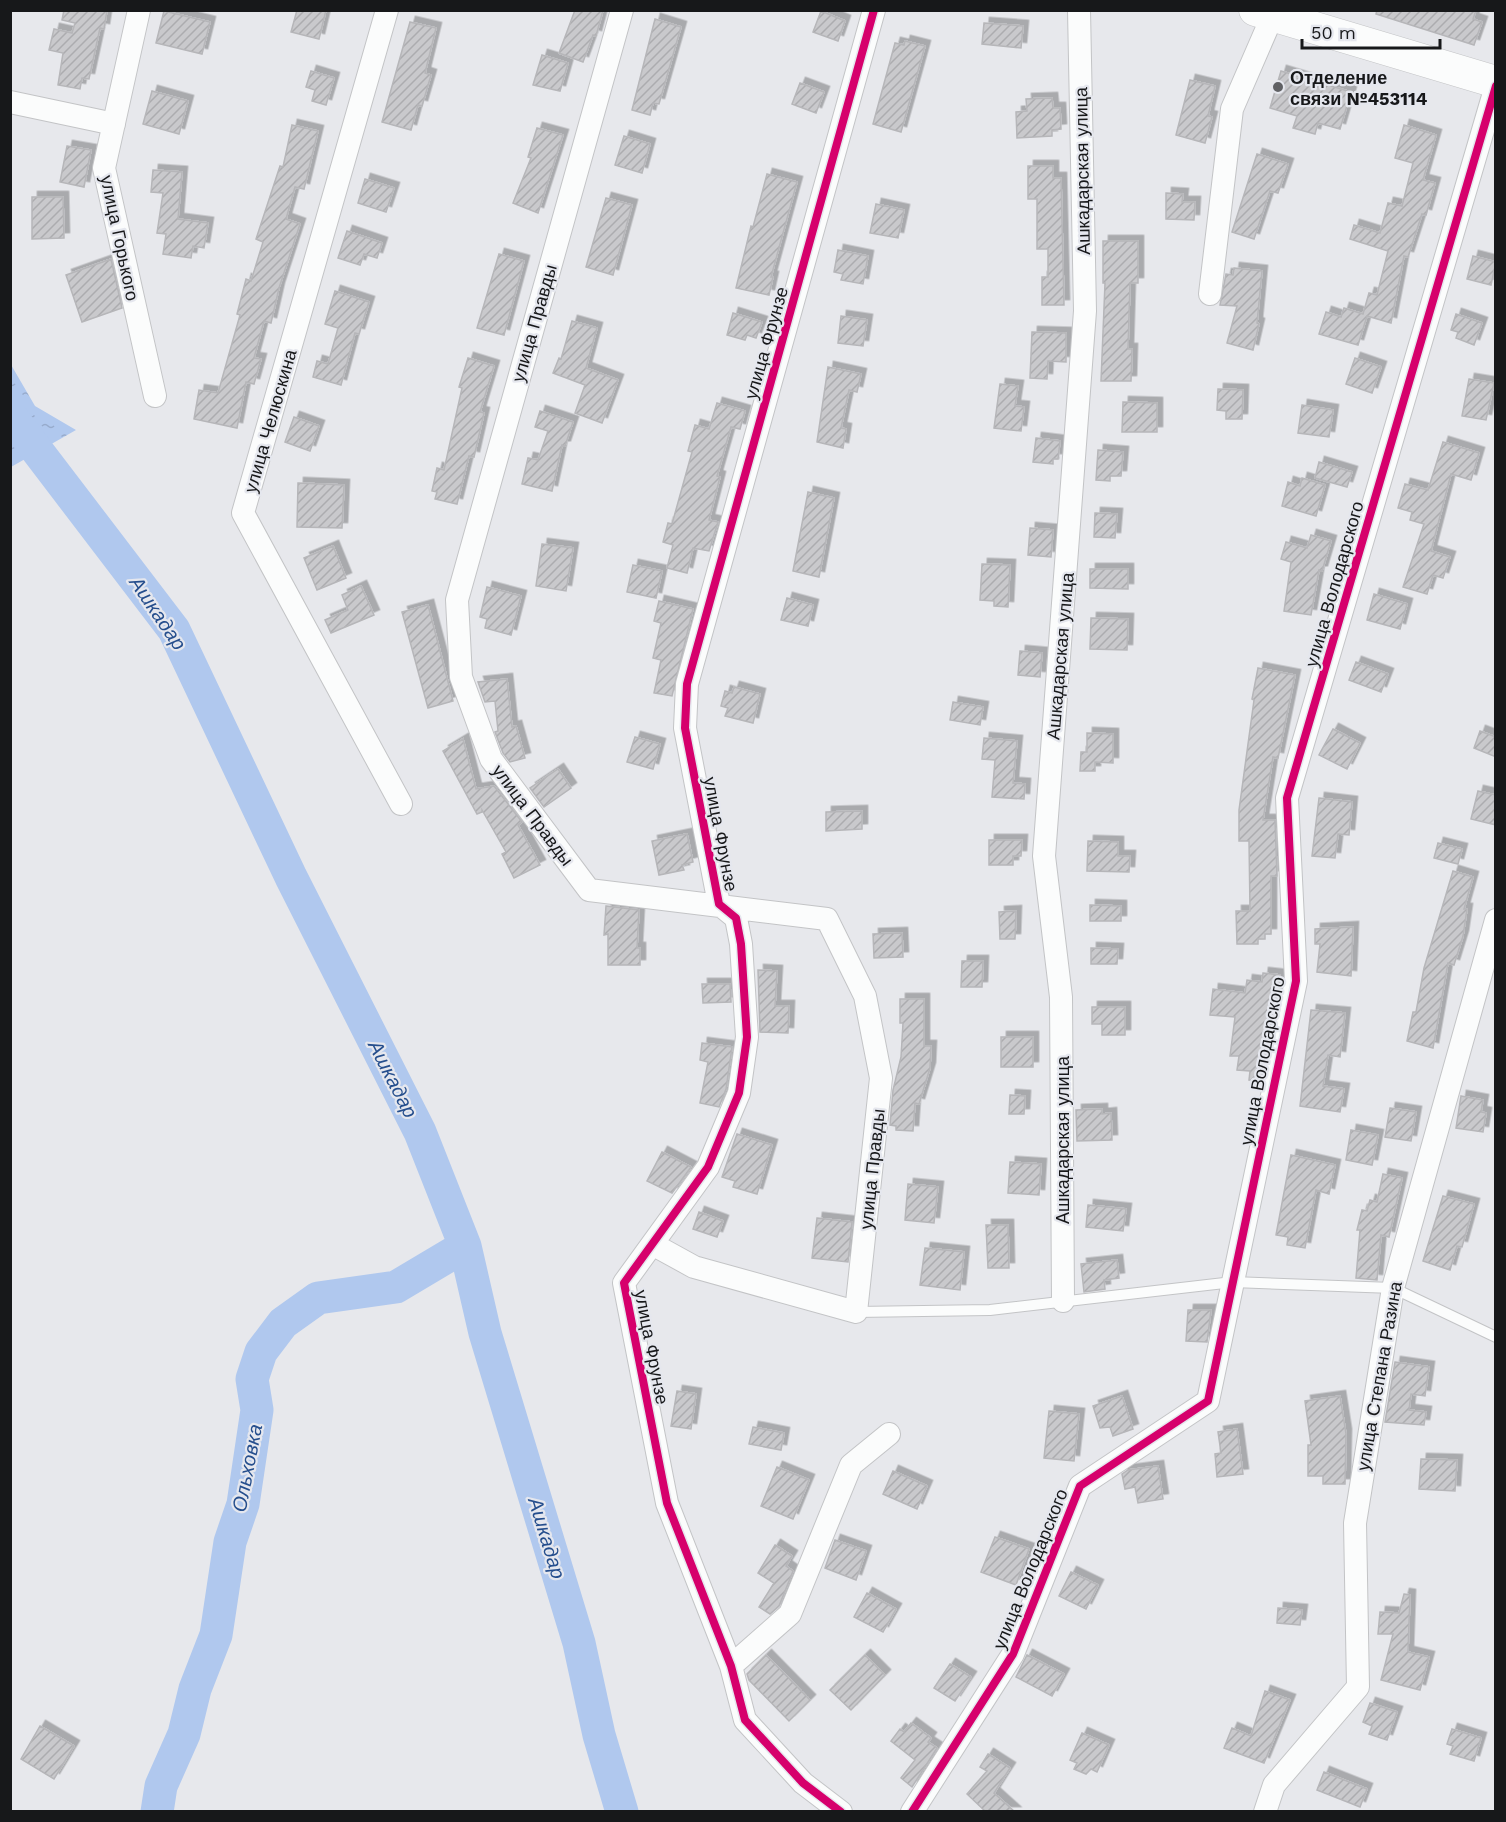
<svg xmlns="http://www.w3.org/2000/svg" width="1506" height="1822" font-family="'Work Sans',sans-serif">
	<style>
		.water { fill: url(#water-ripples) }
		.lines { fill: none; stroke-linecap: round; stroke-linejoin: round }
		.river { stroke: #b0c8ee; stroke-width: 33 }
		.building { fill: url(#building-hatch); stroke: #b6b6b9; stroke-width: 1.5; filter: url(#shadow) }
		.lane-casing { stroke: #c3c4c6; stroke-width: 12 }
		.street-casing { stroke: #c3c4c6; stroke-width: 24 }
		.secondary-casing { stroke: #c3c4c6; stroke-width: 33 }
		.lane { stroke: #fbfcfc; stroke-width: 10 }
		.street { stroke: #fbfcfc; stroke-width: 22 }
		.secondary { stroke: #fbfcfc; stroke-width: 32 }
		.cycleway-casing { stroke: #e5e7ee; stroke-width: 11 }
		.cycleway { stroke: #d6006c; stroke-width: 8 }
		.poi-dot { fill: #606164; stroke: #e5e7ee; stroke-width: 2 }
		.labels { text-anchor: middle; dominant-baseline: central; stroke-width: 4.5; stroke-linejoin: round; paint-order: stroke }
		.poi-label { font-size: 18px; font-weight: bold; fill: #17181a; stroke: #e5e7ee; text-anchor: start }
		.street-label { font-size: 18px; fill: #17181a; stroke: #e5e7ee }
		.water-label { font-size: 20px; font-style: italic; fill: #254e8d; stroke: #e5e7ee }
	</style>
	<defs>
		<pattern id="water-ripples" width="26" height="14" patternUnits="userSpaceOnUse" patternTransform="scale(1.5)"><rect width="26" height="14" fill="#b0c8ee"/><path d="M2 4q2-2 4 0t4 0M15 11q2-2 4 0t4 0" fill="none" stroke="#97abcc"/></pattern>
		<pattern id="building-hatch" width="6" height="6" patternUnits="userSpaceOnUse" patternTransform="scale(1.5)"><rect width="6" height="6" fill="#c9c9cc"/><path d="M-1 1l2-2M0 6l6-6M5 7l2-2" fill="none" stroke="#acacaf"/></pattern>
		<filter id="shadow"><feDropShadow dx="5.5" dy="-5.5" stdDeviation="0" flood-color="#0004"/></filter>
	</defs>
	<rect width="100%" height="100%" fill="#e7e8ec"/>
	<path class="water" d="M10,363L35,406L76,430L11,467Z"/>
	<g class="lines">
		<path class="river" d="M10,415L174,630L291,877L420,1132L465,1246L485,1333L579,1643L599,1735L622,1812
			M157,1812L161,1786L184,1734L195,1689L216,1635L230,1542L243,1504L257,1410L252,1379L261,1352L283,1323L318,1298L396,1287L465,1246"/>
	</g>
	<path class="building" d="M64,10H107L104,29L100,28L89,79L82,78L80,89L58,85L63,53L49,50L54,29L72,33L75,23L62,20Z
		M297,10H326L319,39L291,32Z
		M575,10H603L596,36L593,35L583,62L559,53Z
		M1377,10H1476L1473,19L1482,22L1474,45L1376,14Z
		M164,11L210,22L202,54L156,43Z
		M821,11L845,21L838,41L813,32Z
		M655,19L681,27L659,104L653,103L650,115L632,110Z
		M410,22L436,28L425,73L431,75L422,106L418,105L411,130L382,122Z
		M984,23L1023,26L1021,48L982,44Z
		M905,41L925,46L901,132L873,124L895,43L904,45Z
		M542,55L568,63L560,91L533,85Z
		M311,71L334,78L326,105L312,101L315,90L306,87Z
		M1281,71L1351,92L1340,129L1318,123L1315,134L1293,128L1297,116L1270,108Z
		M1190,80L1215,86L1208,116L1212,117L1205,143L1176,135Z
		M800,83L824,92L816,113L792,104Z
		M152,91L188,101L179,134L143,124Z
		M1052,98L1053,108H1060L1061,129L1052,130V136L1017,138L1016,112L1027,111L1026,99Z
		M292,125L318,131L304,189L295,187L286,219L300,224L279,288L271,323L264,321L254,358L261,359L254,384L246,382L237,428L194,419L199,390L218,393L240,315L237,314L246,279L251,281L263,242L256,239L280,166L283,167Z
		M1404,125L1436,135L1423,180L1435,183L1426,215L1422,214L1408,257L1404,256L1391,323L1367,316L1358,345L1319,334L1326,312L1341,317L1344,308L1363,314L1369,293L1377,295L1388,251L1350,239L1354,225L1380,233L1388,203L1402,206L1413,163L1395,158Z
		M537,128L563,135L538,213L513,203L531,158L528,157Z
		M624,136L650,144L642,173L615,165Z
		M67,146L91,150L84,187L60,182Z
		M1257,154L1288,164L1278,193L1270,191L1254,239L1232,232Z
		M1028,166H1053V178H1061L1064,305H1042V277H1048V249H1037V199H1028Z
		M153,170L182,172L178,219L208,223L204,248L193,246L191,258L163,254L166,234L157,233L163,193L151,192Z
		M767,174L797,182L771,277H773L769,295L736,288L751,226L753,227Z
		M365,179L394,188L386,212L358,203Z
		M1166,193L1183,194L1182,202H1195L1194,220L1166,219Z
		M32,197H63L64,238L32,239Z
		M606,198L632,205L613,275L586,267Z
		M876,204L904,210L898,238L870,233Z
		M347,231L382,243L377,258L364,254L360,265L338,258Z
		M1103,241H1138V283H1130L1128,349H1132L1131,381H1101L1105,283H1103Z
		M838,250L868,256L863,284L841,280L843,274L834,272Z
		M499,254L524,261L504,335L477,328Z
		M1473,256L1496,262L1491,285L1467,279Z
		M111,259L122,308L82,322L66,275Z
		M1234,268L1262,271L1257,323L1259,324L1253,350L1227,343L1237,306L1220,305L1226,274L1233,275Z
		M335,291L369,302L359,334L355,333L341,385L313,377L317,361L328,364L338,328L325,324Z
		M733,313L762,322L756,338L747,335L745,340L727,335Z
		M1456,314L1482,323L1474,345L1456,338L1458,332L1451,330Z
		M841,316L867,320L863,346L838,343Z
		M572,321L597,328L586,368L618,380L602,423L575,413L585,385L553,373L559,358L561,359Z
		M1032,332L1066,333V362L1048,361L1047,379L1030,378Z
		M468,358L494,366L480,412L484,413L474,457L469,456L457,504L435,499L437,492L432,491L437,468L444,470L462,388L459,387Z
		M1355,358L1381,367L1372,393L1346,384Z
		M828,367L861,374L857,392L849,390L841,428L846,429L843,448L817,442Z
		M1469,379L1494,383L1486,420L1462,416Z
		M1000,384L1018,386L1015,406L1024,407L1021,431L994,428Z
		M1218,389L1243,390L1242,419H1226V411L1217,410Z
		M1123,402L1157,403V432H1122Z
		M717,403L745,411L740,429L731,427L717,476L720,477L709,520L718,522L709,551L693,548L687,573L667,568L673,545L663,542L668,523L672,524L692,452L688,451L695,425L709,429Z
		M1302,405L1333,410L1329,437L1298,433Z
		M540,411L573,422L565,446L562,445L552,491L522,484L528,458L538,460L548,431L535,427Z
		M294,417L319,426L310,451L285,442Z
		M1036,438L1060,441L1058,459H1053V464L1033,462Z
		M1443,442L1479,453L1471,480L1451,474L1431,551L1450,557L1443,578L1433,575L1427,594L1403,587L1424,524L1410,520L1412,512L1398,508L1405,484L1428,490Z
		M1098,450L1123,452L1121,476H1110V481L1096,480Z
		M1319,462L1352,472L1347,487L1315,478Z
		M1302,478L1325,485L1316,516L1282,506L1288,482L1300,486Z
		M298,483L344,485L342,528L297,527Z
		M808,492L834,498L819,577L793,571Z
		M1095,513L1117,514L1115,538L1094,537Z
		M1030,528L1053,530L1051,557L1028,555Z
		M1311,535L1331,541L1322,571L1319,570L1311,615L1284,611L1291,562L1281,559L1286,542L1307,548Z
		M542,544L573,548L566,591L536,586Z
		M333,546L346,578L317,590L304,558Z
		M982,564L1010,565L1008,607L994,606V601L980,600Z
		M633,565L662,571L656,598L627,592Z
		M1090,569H1128V589L1090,588Z
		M361,586L374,615L331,633L325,620L348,610L342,595Z
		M487,587L521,596L511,635L485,628L487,619L480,617Z
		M1374,594L1407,604L1400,629L1367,620Z
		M787,598L813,605L808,626L781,620Z
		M659,601L693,609L672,696L654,693L661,660L653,658L661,623L654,621Z
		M428,605L453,701L428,708L402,612Z
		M1091,618L1128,619L1127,650L1090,649Z
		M1020,651L1042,653L1040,677L1018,675Z
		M1356,662L1388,674L1381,692L1349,680Z
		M1258,668L1295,675L1278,758L1273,757L1263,820H1275L1277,876H1271V934H1265V939H1258V944H1237L1236,911H1250L1249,841H1239V810L1254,700L1252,699Z
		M507,679L512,727L516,726L525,758L510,762L503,753L495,732L498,731L495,701L485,702L478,682Z
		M734,687L760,694L753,723L725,716L728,708L721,706L725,691L732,693Z
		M953,702L983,707L980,725L950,720Z
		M1333,729L1360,743L1347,769L1319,755Z
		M1480,731L1496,737V757L1474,748Z
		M1087,733L1113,734V763L1095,762V771H1080L1081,752H1087Z
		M635,737L660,744L653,769L627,762Z
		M984,738L1017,741L1013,783L1025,784L1024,799L992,797L995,760L982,759Z
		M463,739L476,789L494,786L522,822L518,825L540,865L514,878L502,854L506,852L482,810V812L477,814L443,751Z
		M558,769L571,788L544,807L530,788Z
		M1478,791L1496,795V825L1471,819Z
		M1319,798L1352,802L1349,835L1338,834L1335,858L1312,856Z
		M862,811V829L826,831V812Z
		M687,834L693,862L682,865L684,870L659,875L652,841Z
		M989,840H1022L1021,856H1013V865H989Z
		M1088,841L1118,842V856H1130L1129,872L1087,871Z
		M1438,843L1462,849L1458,864L1434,858Z
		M1453,871L1473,877L1464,909H1467L1463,936L1454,965L1448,963L1433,1048L1407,1041L1413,1012H1416L1424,968Z
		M1090,905L1121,906V921H1090Z
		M606,906L639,910L637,948H640V965H608V934L604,935Z
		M1016,911L1015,939H1000L999,912Z
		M1353,927L1351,976L1317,972L1320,944H1315V929Z
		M902,933L903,957L874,958L873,934Z
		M1091,948L1118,949L1117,964H1091Z
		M962,961H983L982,987H961Z
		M758,970L777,971L775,1006H789L788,1033L760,1032Z
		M1263,973L1280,975L1277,1008L1261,1081L1249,1080L1250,1071L1237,1070L1239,1056H1230L1235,1017L1210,1015L1213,989L1245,993L1247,980L1262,982Z
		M702,984H730L731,1002L703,1003Z
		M900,999H924V1046H931L930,1068L919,1104L915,1103L913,1131L896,1130V1126L890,1125L893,1090L901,1057L903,1023H900Z
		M1092,1007H1125V1035H1102V1024H1092Z
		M1311,1010L1345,1013L1340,1057L1328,1055L1323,1086L1344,1089L1340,1112L1300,1106Z
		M1001,1037H1033V1067H1001Z
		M702,1043L732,1047L726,1089L719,1107L700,1103L708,1062L700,1060Z
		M1010,1095L1025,1096L1024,1114H1009Z
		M1461,1096L1483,1100L1481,1112L1486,1113L1483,1132L1456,1128Z
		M1390,1108L1416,1112L1411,1141L1385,1137Z
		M1102,1109V1114L1111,1113L1112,1140L1077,1141L1076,1110Z
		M1351,1130L1378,1135L1372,1165L1346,1160Z
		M737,1134L772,1145L757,1194L733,1187L735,1181L722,1177Z
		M662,1152L691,1167L672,1193L647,1181Z
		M1291,1155L1335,1165L1329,1194L1316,1190L1305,1248L1287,1245L1288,1237L1276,1235Z
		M1010,1162L1041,1164L1039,1195L1008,1193Z
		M1383,1174L1402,1178L1389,1237L1381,1235L1377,1280L1356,1278L1360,1230H1357L1362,1210L1367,1211L1370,1200L1377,1202Z
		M908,1184L938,1187L934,1223L905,1220Z
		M1443,1196L1474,1204L1462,1247L1457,1246L1450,1270L1423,1261Z
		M1088,1205L1126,1209L1123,1231L1086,1227Z
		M699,1212L723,1221L717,1237L693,1229Z
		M817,1218L852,1222L848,1262L812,1258Z
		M986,1225H1008L1009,1268H988Z
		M925,1248L964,1252L960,1290L920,1285Z
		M1117,1260L1119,1278L1104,1280L1105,1289L1084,1292L1081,1264Z
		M1188,1310H1211L1207,1342L1186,1341Z
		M1395,1362L1429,1367L1425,1396L1411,1394L1409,1410L1426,1412L1424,1425L1385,1422Z
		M677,1391L696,1394L691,1429L671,1426Z
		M1122,1396L1133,1429L1113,1436L1110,1427L1100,1428L1093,1406Z
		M1340,1396L1346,1434L1345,1484H1323V1476H1308V1445H1311L1305,1401Z
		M1049,1411L1079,1414L1074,1461L1044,1458Z
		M753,1427L784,1433L781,1450L749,1444Z
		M1237,1429L1243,1474L1217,1477L1215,1454L1221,1453L1218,1432Z
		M1421,1459L1457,1460L1455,1491L1419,1489Z
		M1158,1466L1163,1499L1138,1503L1135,1487L1125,1489L1122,1474L1128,1470Z
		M777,1467L809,1480L793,1519L761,1506Z
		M893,1471L927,1486L917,1509L883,1494Z
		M995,1537L1029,1549L1016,1585L981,1572Z
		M835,1540L866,1551L856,1580L825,1568Z
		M775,1545L792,1556L786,1566L793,1571L779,1606L770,1614L759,1607L774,1583L758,1573Z
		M1071,1572L1098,1585L1086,1609L1059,1596Z
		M867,1593L896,1609L883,1632L854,1617Z
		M1404,1594L1410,1595L1408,1652L1429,1657L1420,1690L1381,1680L1393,1634H1378L1380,1612L1399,1613Z
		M1278,1608L1302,1610L1300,1625L1277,1623Z
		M766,1655L810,1700L789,1721L749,1680L747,1674Z
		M865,1655L885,1675L851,1710L830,1690Z
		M1027,1655L1064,1674L1052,1696L1016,1677Z
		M950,1664L971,1677L955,1701L934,1688Z
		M1265,1691L1290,1700L1264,1763L1224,1748L1232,1728L1251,1736Z
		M1370,1703L1397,1712L1387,1740L1369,1734L1372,1726L1363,1722Z
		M911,1723L931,1738L928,1742L937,1748L912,1787L901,1778L915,1760L891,1741L900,1729L904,1732Z
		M40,1726L74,1746L54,1779L21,1759Z
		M1452,1729L1481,1738L1474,1761L1450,1754L1453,1746L1447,1744Z
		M1082,1733L1109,1745L1097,1772L1091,1769L1086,1774L1074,1769L1077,1763L1070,1760Z
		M988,1754L1010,1768L994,1793L1015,1812H986L967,1794L987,1771L980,1767Z
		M1324,1772L1367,1789L1360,1807L1317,1790Z"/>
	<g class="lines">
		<defs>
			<path id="lane" d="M856,1312L990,1310L1233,1282L1393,1288L1496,1337"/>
			<path id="street" d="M139,10L104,168L155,396
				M387,10L243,513L401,804
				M622,10L457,600L461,677L491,759L589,890L827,919L865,996L881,1078L856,1312L694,1267L654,1245
				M10,102L114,124
				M1210,294L1232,109L1275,10
				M1063,1301L1061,997L1044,856L1085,311L1079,10
				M731,1666L790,1614L851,1465L889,1434
				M841,1812L803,1783L745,1720L731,1666L667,1503L624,1283L708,1167L739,1093L747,1037L741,944L736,918L719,904L685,728L687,684L874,10
				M912,1812L1013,1654L1080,1486L1208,1401L1296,981L1287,798L1496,86
				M1265,1812L1274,1785L1358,1687L1355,1523L1393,1288L1496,920"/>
			<path id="secondary" d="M1255,10L1496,82"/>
		</defs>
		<use href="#lane" class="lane-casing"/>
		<use href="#street" class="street-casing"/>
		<use href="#secondary" class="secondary-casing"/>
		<use href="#lane" class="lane"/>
		<use href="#street" class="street"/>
		<use href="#secondary" class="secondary"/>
		<defs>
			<path id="cycleway" d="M841,1812L803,1783L745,1720L731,1666L667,1503L624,1283L708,1167L739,1093L747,1037L741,944L736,918L719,904L685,728L687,684L874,10
				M912,1812L1013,1654L1080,1486L1208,1401L1296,981L1287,798L1496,86"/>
		</defs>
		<use href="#cycleway" class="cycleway-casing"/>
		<use href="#cycleway" class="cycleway"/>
	</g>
	<circle class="poi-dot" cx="1278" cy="87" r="6"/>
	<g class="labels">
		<g class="poi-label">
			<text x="1290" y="77">Отделение<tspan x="1290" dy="21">связи №453114</tspan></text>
		</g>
		<g class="street-label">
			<text transform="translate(1082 171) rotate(-91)">Ашкадарская улица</text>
			<text transform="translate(120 238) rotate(78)">улица Горького</text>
			<text transform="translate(534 323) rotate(-74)">улица Правды</text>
			<text transform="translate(766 343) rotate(-74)">улица Фрунзе</text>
			<text transform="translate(270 421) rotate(-74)">улица Челюскина</text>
			<text transform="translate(1334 584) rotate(-74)">улица Володарского</text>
			<text transform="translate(1060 656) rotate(-85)">Ашкадарская улица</text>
			<text transform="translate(533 815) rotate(53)">улица Правды</text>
			<text transform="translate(721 834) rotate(79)">улица Фрунзе</text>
			<text transform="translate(1262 1061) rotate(-79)">улица Володарского</text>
			<text transform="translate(1062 1140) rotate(-90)">Ашкадарская улица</text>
			<text transform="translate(872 1169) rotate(-84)">улица Правды</text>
			<text transform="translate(652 1347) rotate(79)">улица Фрунзе</text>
			<text transform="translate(1379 1376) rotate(-80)">улица Степана Разина</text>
			<text transform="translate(1030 1569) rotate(-68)">улица Володарского</text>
		</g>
		<g class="water-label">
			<text transform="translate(158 613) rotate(56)">Ашкадар</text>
			<text transform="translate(393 1079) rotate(63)">Ашкадар</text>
			<text transform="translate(247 1468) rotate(-79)">Ольховка</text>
			<text transform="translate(547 1538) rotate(73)">Ашкадар</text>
		</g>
	</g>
	<rect width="1506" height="1822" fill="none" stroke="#17181a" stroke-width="24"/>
	<path d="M1302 39v9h138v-9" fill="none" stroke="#17181a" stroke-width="3"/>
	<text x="1311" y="39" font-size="18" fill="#17181a" stroke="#e5e7ee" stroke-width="4.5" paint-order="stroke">50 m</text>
</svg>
